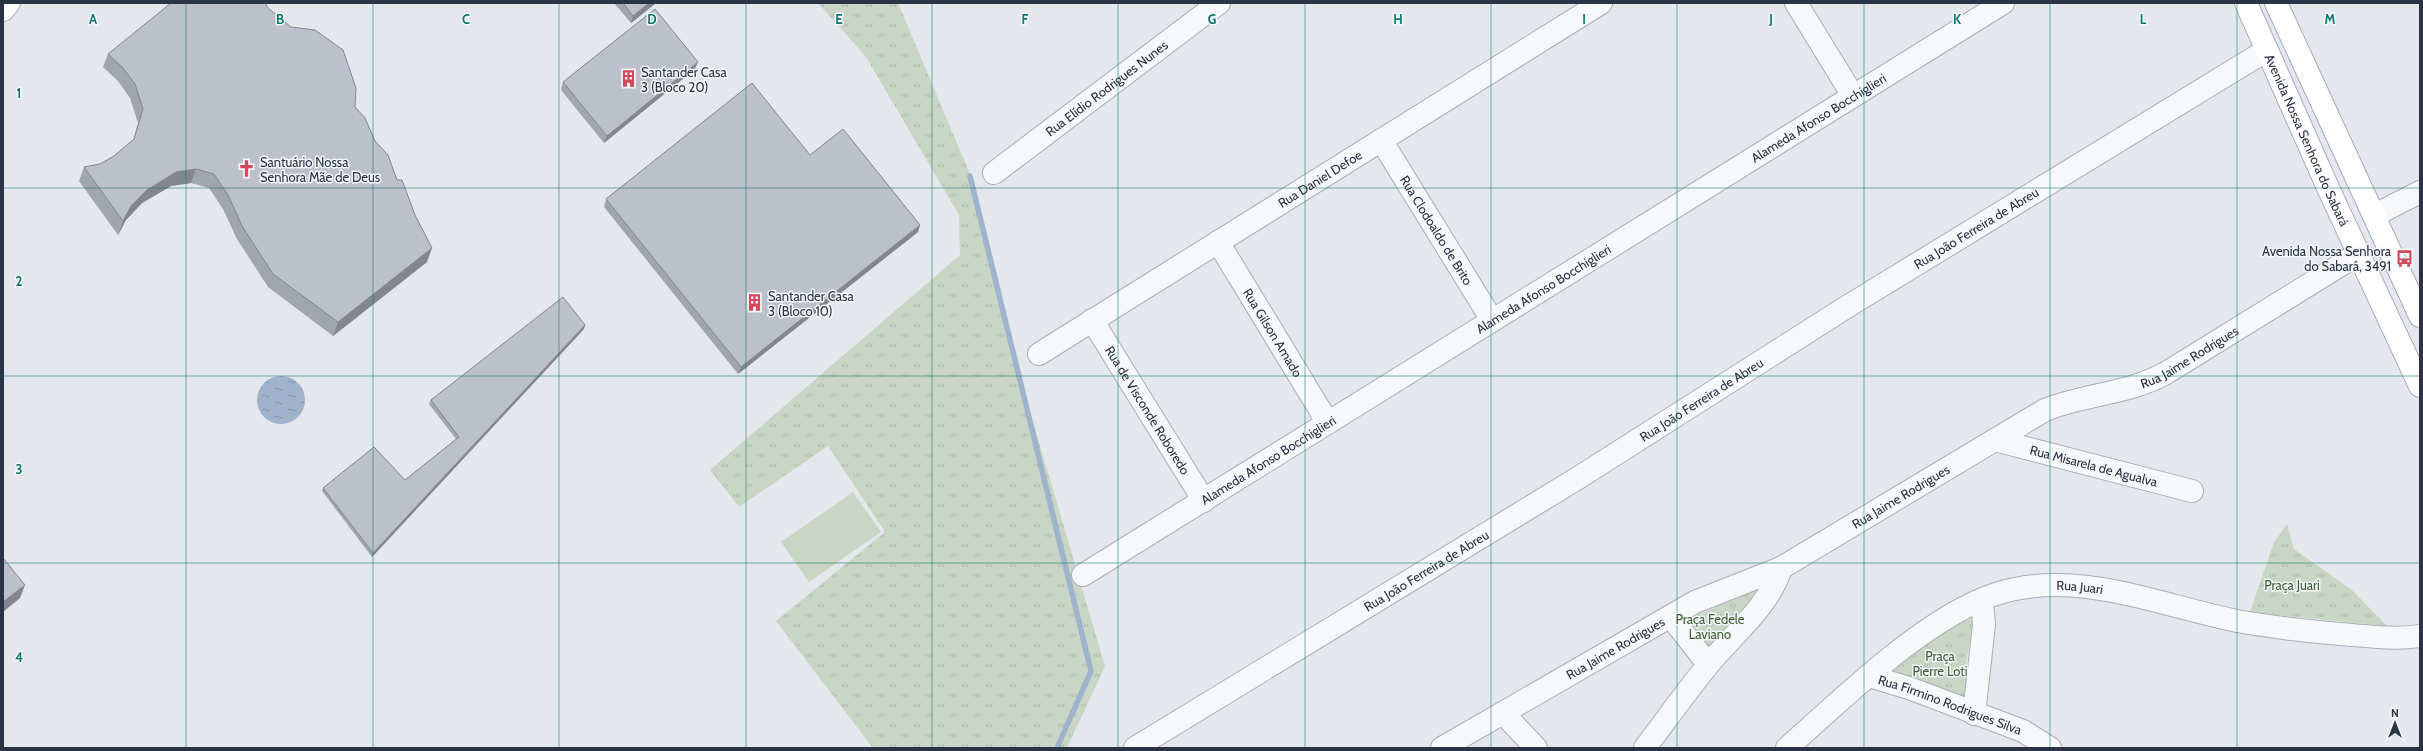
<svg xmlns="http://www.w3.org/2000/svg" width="2423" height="751" font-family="Cabin,sans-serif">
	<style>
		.grass { fill: #c9d6c5 }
		.park { fill: url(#park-tufts) }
		.water { fill: url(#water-ripples) }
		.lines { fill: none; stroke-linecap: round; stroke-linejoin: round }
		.stream { stroke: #9fb4cc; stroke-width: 5.5 }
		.minor-casing { stroke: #a9aeb7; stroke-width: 24 }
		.major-casing { stroke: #a3abb8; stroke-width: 24 }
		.minor { stroke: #f7f8fa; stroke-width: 22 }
		.major { stroke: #fff; stroke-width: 22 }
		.wall { fill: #a1a5ae }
		.shaded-wall { fill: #83868d }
		.building { fill: #bbc0ca; stroke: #83868d }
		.grid { fill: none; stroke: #0f766e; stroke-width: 1; stroke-opacity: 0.55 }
		.labels { text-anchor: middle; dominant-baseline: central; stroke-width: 3; stroke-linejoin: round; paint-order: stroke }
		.poi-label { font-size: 13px; fill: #2b3445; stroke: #f4f6f9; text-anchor: start }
		.street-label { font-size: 13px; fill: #2b3445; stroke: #f4f6f9 }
		.park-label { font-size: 13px; fill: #3f6138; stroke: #f4f6f9 }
		.grid-label { font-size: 13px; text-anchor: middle; font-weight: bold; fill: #0f766e; stroke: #f4f6f9; stroke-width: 3; stroke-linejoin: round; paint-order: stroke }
	</style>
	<defs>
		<pattern id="park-tufts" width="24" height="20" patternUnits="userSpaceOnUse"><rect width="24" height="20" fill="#c9d6c5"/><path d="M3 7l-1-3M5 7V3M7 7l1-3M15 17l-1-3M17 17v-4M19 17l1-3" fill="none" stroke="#adb8ab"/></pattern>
		<pattern id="water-ripples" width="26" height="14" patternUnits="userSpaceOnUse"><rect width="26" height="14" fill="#9fb4cc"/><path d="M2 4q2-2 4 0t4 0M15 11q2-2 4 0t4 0" fill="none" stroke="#8293a7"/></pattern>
	</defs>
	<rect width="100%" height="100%" fill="#e4e7ec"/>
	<path class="grass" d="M853,492L881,532L809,582L781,542Z"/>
	<path class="park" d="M818,3H898L970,174L1031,415L1105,666L1067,748H873L776,621L885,532L828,446L739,507L710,470L960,255L959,215L866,57Z
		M2287,524L2294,549L2352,590L2387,626L2250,612L2274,542Z
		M1765,585L1707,652L1684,621Z
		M1976,612L1966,662L1968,707L1883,674L1920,645Z"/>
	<path class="water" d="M257 400a24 24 0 1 1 48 0a24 24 0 1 1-48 0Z"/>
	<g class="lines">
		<path class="stream" d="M970,176L1091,671L1057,748"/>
		<defs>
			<g id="minor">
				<path d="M1796,3L1853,96"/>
				<path id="s1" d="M1381,140L1492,320"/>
				<path id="s2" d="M994,173L1219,3"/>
				<path d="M2375,215L2420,192"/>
				<path id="s3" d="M1218,242L1328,423"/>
				<path id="s4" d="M1092,320L1204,501"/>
				<path id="s5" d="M1039,354L1601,3"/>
				<path id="s6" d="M1995,440L2192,491"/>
				<path id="s7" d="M1083,575L2003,3"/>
				<path d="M1671,617L1708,664"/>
				<path id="s8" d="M1869,676L1909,688L2023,731L2050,748"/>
				<path d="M1503,713L1536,748"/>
				<path d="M1974,714L1984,625L1983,612L1979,601"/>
				<path id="s9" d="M1135,748L1578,478L1845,308L2267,50"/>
				<path id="s10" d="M1442,748L1695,602L1781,568L2045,410C2085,394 2128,394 2166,373L2360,253"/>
				<path d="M1645,748C1666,720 1686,692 1708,665C1734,633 1768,608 1781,568"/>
				<path id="s11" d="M1787,748C1844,698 1924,618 1996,594C2076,568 2158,605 2237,621C2271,627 2306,631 2340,634C2367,636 2393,640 2420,636"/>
			</g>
			<g id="major">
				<path id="s12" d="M2246,3L2329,190L2420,386"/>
				<path d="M2276,3L2420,316"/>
				<path d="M3,10L9,3"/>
			</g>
		</defs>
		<use href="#minor" class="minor-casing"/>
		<use href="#major" class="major-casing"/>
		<use href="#minor" class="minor"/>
		<use href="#major" class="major"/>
	</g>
	<path class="wall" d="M614,3H656L631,23Z
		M268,8L355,107L375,141L397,180L427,262L333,336L268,287L237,239L223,209L209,188L191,183L171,186L142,203L126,220L118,235L79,181L84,167L100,164L114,156L133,141L138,123L130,98L118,81L103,67L108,54Z
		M695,69L604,143L561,90L563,82Z
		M810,155L920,225L918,232L738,374L604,207L606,199Z
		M584,329L372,557L322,491L323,488L405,480L456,439L429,404L431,400Z"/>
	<path class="shaded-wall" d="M649,3H656L631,23L633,16Z
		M698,62L695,69L604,143L607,136Z
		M196,169L191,183L171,186L142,203L126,220L118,235L123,221L131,206L147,190L176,172Z
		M920,225L918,232L738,374L741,367Z
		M432,248L427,262L333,336L338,322Z
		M585,325L584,329L372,557L373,553Z
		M25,585L20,598L3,612V602Z"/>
	<path class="building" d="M171,3H265L268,8L291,27L315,30L343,50L356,88L355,107L365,118L375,141L388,155L397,180H402L415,215L432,248L338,322L273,274L242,226L228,195L214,174L196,169L176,172L147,190L131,206L123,221L84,167L100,164L114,156L134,139L143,109L135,84L123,68L108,54Z
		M623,3H649L633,16Z
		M655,9L698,62L607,136L563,82Z
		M752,83L810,155L843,129L920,225L741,367L606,199Z
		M563,297L585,325L373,553L323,488L374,447L405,480L459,437L431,400Z
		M3,558L25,585L3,602Z"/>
	<path class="grid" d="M186,3V748M373,3V748M559,3V748M746,3V748M932,3V748M1118,3V748M1305,3V748M1491,3V748M1677,3V748M1864,3V748M2050,3V748M2237,3V748M3,188H2420M3,376H2420M3,563H2420"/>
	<defs>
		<symbol id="building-bare" viewBox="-9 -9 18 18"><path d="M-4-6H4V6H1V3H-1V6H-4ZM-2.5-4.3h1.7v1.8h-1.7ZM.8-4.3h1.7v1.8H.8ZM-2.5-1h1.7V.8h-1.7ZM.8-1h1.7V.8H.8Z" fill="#d1495b" stroke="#f4f6f9" stroke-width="2.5" paint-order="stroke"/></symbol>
		<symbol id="church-bare" viewBox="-9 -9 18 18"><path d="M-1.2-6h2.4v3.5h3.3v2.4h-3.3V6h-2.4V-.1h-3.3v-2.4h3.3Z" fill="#d1495b" stroke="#f4f6f9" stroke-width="2.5" paint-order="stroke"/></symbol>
		<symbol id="bus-bare" viewBox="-9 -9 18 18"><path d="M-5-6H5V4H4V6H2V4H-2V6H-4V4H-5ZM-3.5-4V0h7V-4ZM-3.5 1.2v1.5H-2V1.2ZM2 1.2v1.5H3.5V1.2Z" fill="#d1495b" stroke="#f4f6f9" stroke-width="2.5" paint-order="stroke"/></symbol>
	</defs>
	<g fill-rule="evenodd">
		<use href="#building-bare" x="616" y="66" width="25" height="25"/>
		<use href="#church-bare" x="234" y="156" width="25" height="25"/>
		<use href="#bus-bare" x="2392" y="246" width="25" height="25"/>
		<use href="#building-bare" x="742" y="290" width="25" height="25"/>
	</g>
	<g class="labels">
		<g class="poi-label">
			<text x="641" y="72">Santander Casa<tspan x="641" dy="15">3 (Bloco 20)</tspan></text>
			<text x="260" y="162">Santuário Nossa<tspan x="260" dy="15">Senhora Mãe de Deus</tspan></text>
			<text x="2391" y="251" text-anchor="end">Avenida Nossa Senhora<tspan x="2391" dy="15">do Sabará, 3491</tspan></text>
			<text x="768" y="296">Santander Casa<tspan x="768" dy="15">3 (Bloco 10)</tspan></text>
		</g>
		<g class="street-label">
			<text stroke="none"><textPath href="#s2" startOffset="141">Rua Elídio Rodrigues Nunes</textPath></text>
			<text stroke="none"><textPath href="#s7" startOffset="866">Alameda Afonso Bocchiglieri</textPath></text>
			<text stroke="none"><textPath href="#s12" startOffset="150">Avenida Nossa Senhora do Sabará</textPath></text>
			<text stroke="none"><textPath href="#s5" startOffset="331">Rua Daniel Defoe</textPath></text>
			<text stroke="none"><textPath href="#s9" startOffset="989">Rua João Ferreira de Abreu</textPath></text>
			<text stroke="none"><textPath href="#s1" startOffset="106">Rua Clodoaldo de Brito</textPath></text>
			<text stroke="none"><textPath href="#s7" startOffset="542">Alameda Afonso Bocchiglieri</textPath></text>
			<text stroke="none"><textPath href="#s3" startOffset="106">Rua Gilson Amado</textPath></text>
			<text stroke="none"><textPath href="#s10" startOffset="847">Rua Jaime Rodrigues</textPath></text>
			<text stroke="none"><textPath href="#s9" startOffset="665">Rua João Ferreira de Abreu</textPath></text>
			<text stroke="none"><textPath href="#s4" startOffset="106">Rua de Visconde Roboredo</textPath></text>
			<text stroke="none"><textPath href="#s7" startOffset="218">Alameda Afonso Bocchiglieri</textPath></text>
			<text stroke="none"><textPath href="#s6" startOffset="102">Rua Misarela de Agualva</textPath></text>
			<text stroke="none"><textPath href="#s10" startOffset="524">Rua Jaime Rodrigues</textPath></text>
			<text stroke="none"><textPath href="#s9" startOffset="341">Rua João Ferreira de Abreu</textPath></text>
			<text stroke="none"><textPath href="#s11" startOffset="346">Rua Juari</textPath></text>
			<text stroke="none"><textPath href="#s10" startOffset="200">Rua Jaime Rodrigues</textPath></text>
			<text stroke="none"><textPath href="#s8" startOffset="86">Rua Firmino Rodrigues Silva</textPath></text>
		</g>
		<g class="park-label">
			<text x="2292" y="585">Praça Juari</text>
			<text x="1710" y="619">Praça Fedele<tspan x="1710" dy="15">Laviano</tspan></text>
			<text x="1940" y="656">Praça<tspan x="1940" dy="15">Pierre Loti</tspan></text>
		</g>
	</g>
	<g class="grid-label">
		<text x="93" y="24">A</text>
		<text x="280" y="24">B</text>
		<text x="466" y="24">C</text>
		<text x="652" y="24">D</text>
		<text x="839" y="24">E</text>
		<text x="1025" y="24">F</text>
		<text x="1212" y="24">G</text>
		<text x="1398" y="24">H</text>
		<text x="1584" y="24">I</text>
		<text x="1771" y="24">J</text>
		<text x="1957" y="24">K</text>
		<text x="2143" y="24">L</text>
		<text x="2330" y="24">M</text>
		<text x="19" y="98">1</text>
		<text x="19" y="286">2</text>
		<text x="19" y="474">3</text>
		<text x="19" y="662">4</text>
	</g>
	<rect width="2423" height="751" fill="none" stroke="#2b3445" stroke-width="8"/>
	<g transform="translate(2395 723)" stroke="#f4f6f9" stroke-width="3" paint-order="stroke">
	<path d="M0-3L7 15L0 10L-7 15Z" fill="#2b3445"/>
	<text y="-6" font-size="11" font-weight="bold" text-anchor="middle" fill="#2b3445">N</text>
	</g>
</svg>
